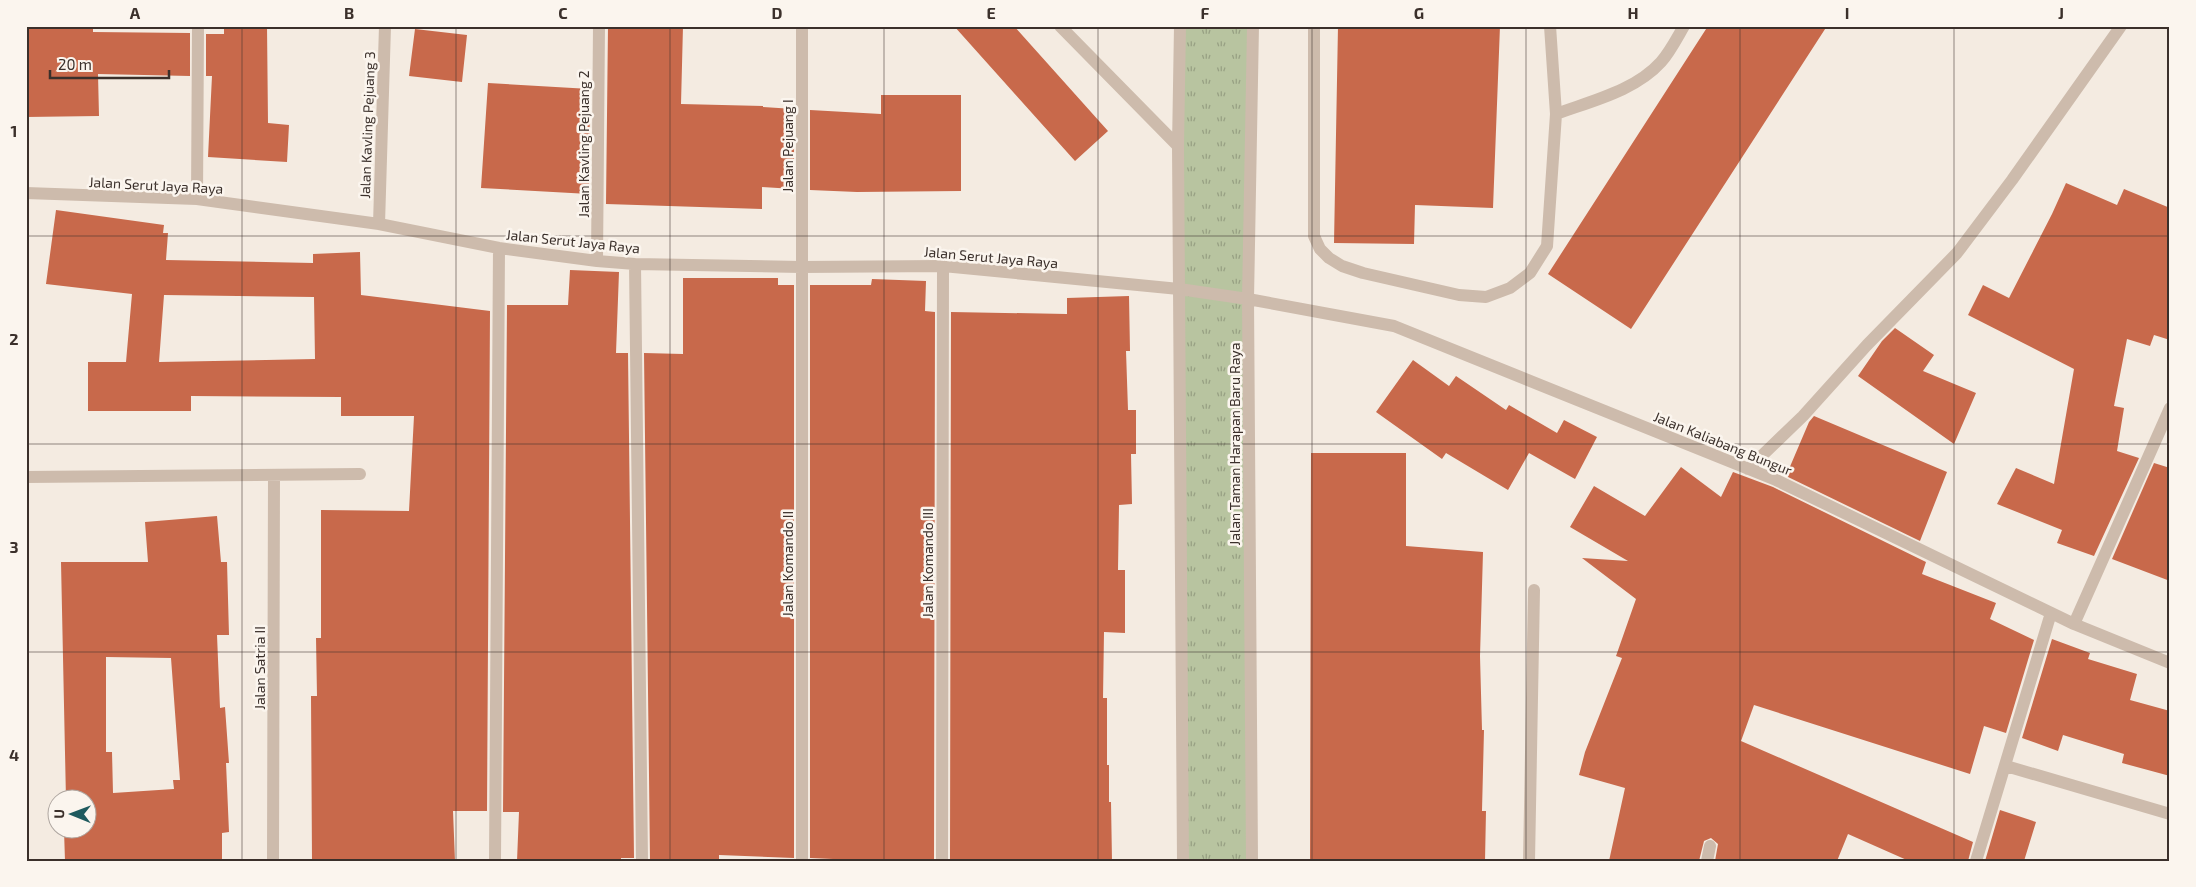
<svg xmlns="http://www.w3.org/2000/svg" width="2196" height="887" font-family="'Exo 2',sans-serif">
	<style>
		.grass { fill: url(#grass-tufts) }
		.building { fill: #c8694b; fill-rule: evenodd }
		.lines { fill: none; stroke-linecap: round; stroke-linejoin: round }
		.minor { stroke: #cdbbac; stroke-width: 12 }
		.grid { fill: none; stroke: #3b302b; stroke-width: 1; stroke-opacity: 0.55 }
		.labels { text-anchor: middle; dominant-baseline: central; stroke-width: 5; stroke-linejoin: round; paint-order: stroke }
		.street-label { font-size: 14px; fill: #3b302b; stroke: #fbf5ee }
		.neatline { fill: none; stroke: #3b302b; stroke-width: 2 }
		.grid-label { font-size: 16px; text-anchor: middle; font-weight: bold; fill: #3b302b }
	</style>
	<defs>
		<pattern id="grass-tufts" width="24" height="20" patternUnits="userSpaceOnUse" patternTransform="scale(1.25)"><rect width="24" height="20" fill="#b8c4a0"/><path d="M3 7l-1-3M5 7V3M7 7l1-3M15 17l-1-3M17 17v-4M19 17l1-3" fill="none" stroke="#97a083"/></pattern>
	</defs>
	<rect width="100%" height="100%" fill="#f4ebe1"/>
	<path class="grass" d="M1180,26H1252V861H1179Z"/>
	<path class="building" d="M26,26H93V32L190,33V76L98,74L99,116L26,117Z
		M224,26H267L268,123L289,125L287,162L208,157L212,76H206V34H224Z
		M608,26H683L681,104L763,106V107L794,109V189L762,187V209L606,204Z
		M954,26H1014L1108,131L1075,161Z
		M1338,26H1500L1493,208L1415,205L1414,244L1334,243Z
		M1708,26H1827L1631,329L1548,274Z
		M415,29L467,35L462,82L409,76Z
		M488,83L590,89L589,194L481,188Z
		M881,95H961V191L857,192L810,190V110L881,114Z
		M2066,183L2117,205L2124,189L2170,208V340L2154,335L2150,346L2127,339L2114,406L2124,408L2117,451L2139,458L2094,556L2057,543L2062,530L1997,504L2016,468L2054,484L2074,369L1968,315L1983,285L2009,298L2052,214Z
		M56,210L164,225L163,233H168L166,260L313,263V254L360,252L361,295L490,311L487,811H453L455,861H312L311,696H317L316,638H321V510L409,511L414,416H341V397L191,396V411H88V362H126L132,294L46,284ZM164,295L314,297L315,359L159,362Z
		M570,270L619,272L616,353H628L634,858H621V861H517L519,812H503L507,305H568Z
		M683,278H778V285H794V858L719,855V861L650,859L644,353L683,354Z
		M872,279L926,281L925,311L935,312L934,861H833V859L810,858V285H871Z
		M1129,296L1130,351H1126L1128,410H1136V454H1131L1132,504L1119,505L1118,570H1125V633L1104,632L1103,698H1107V765H1109V802H1111L1112,861H950L951,312L1067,314V298Z
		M1895,328L1934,355L1923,371L1976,393L1954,444L1858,376L1882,341Z
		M1413,360L1449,386L1456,376L1506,410L1509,405L1557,433L1564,420L1597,437L1575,479L1529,453L1508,490L1446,453L1442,459L1376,412Z
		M1814,416L1947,472L1920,541L1786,476L1809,422Z
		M1311,453H1406V546L1483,552L1480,656L1482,730H1484L1482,811H1486L1485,861L1405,859V861H1310Z
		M2154,463L2170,468V581L2112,559Z
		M1681,467L1721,497L1733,472L1773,487L1926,562L1922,574L1996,603L1990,619L2034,640L2006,733L1984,726L1970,774L1754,705L1741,741L1973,842L1968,861H1909L1848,834L1837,861H1715L1718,844L1711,838L1704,841L1699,861H1609L1625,788L1579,775L1585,752L1622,658L1616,656L1636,599L1582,558L1628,561L1570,527L1594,486L1645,516Z
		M217,516L221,562H227L229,635H217L220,708L225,707L229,763H226L229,832L222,833V861H65L64,830H88V800H66L61,562H148L145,522ZM106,657L171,658L180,780H173L174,789L113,793L112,752H106Z
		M2052,639L2090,653L2088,659L2137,674L2130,700L2170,711V776L2122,763L2124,754L2063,735L2058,751L2022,738Z
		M2000,810L2036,822L2024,861H1985Z"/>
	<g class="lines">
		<path class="minor" d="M1060,26L1178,146
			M1180,26L1178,146L1183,861
			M1314,26V236L1320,249L1329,258L1342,266L1363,273L1459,295L1486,297L1510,288L1530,273L1547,246L1556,114L1550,26
			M1556,114C1591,101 1635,91 1661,62C1670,52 1677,38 1684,26
			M26,193L197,199L379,224L499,248L597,261L635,264L801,267L943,266L1179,289L1248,299L1394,326L1776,480L2074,624L2170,663
			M197,199L198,26
			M379,224L385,26
			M597,261L599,26
			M635,264L642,861
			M1748,469L1803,416L1867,345L1957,253L2012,180L2121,26
			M26,477L360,474
			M2074,624L2170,408
			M2006,766L2170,814
			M273,861L274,475
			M495,861L499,248
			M802,861V26
			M942,861L943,266
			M1252,861L1248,299L1253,26
			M1529,861L1534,590
			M1707,861L1710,846
			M1976,861L2051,613"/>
	</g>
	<path class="grid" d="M242,26V861M456,26V861M670,26V861M884,26V861M1098,26V861M1312,26V861M1526,26V861M1740,26V861M1954,26V861M26,236H2170M26,444H2170M26,652H2170"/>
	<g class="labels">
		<g class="street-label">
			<text transform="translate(367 125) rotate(-88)">Jalan Kavling Pejuang 3</text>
			<text transform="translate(583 144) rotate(-90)">Jalan Kavling Pejuang 2</text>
			<text transform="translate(787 146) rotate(-90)">Jalan Pejuang I</text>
			<text transform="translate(156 185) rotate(3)">Jalan Serut Jaya Raya</text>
			<text transform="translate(573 241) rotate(6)">Jalan Serut Jaya Raya</text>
			<text transform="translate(991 257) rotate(5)">Jalan Serut Jaya Raya</text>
			<text transform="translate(1723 443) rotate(22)">Jalan Kaliabang Bungur</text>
			<text transform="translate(1234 444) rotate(-90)">Jalan Taman Harapan Baru Raya</text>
			<text transform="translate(927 563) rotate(-90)">Jalan Komando III</text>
			<text transform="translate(787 564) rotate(-90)">Jalan Komando II</text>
			<text transform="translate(259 668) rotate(-90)">Jalan Satria II</text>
		</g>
	</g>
	<rect width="2196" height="887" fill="none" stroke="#fbf5ee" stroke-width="55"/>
	<g transform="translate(72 814) rotate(271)"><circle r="24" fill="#fbf5ee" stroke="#aea6a0"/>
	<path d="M0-4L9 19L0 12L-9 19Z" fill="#1f5a5e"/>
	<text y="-8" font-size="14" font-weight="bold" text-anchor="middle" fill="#3b302b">U</text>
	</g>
	<path d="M50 70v8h119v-8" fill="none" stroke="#3b302b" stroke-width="2.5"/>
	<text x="58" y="70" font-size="15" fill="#3b302b" stroke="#fbf5ee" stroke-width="4" paint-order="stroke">20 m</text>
	<rect x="28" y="28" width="2140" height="832" class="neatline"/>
	<g class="grid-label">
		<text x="135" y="19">A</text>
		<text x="349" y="19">B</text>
		<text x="563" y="19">C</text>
		<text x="777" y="19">D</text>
		<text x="991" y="19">E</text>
		<text x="1205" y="19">F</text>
		<text x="1419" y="19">G</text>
		<text x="1633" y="19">H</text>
		<text x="1847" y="19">I</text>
		<text x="2061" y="19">J</text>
		<text x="14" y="137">1</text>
		<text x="14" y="345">2</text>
		<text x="14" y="553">3</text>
		<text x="14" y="761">4</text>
	</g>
</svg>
